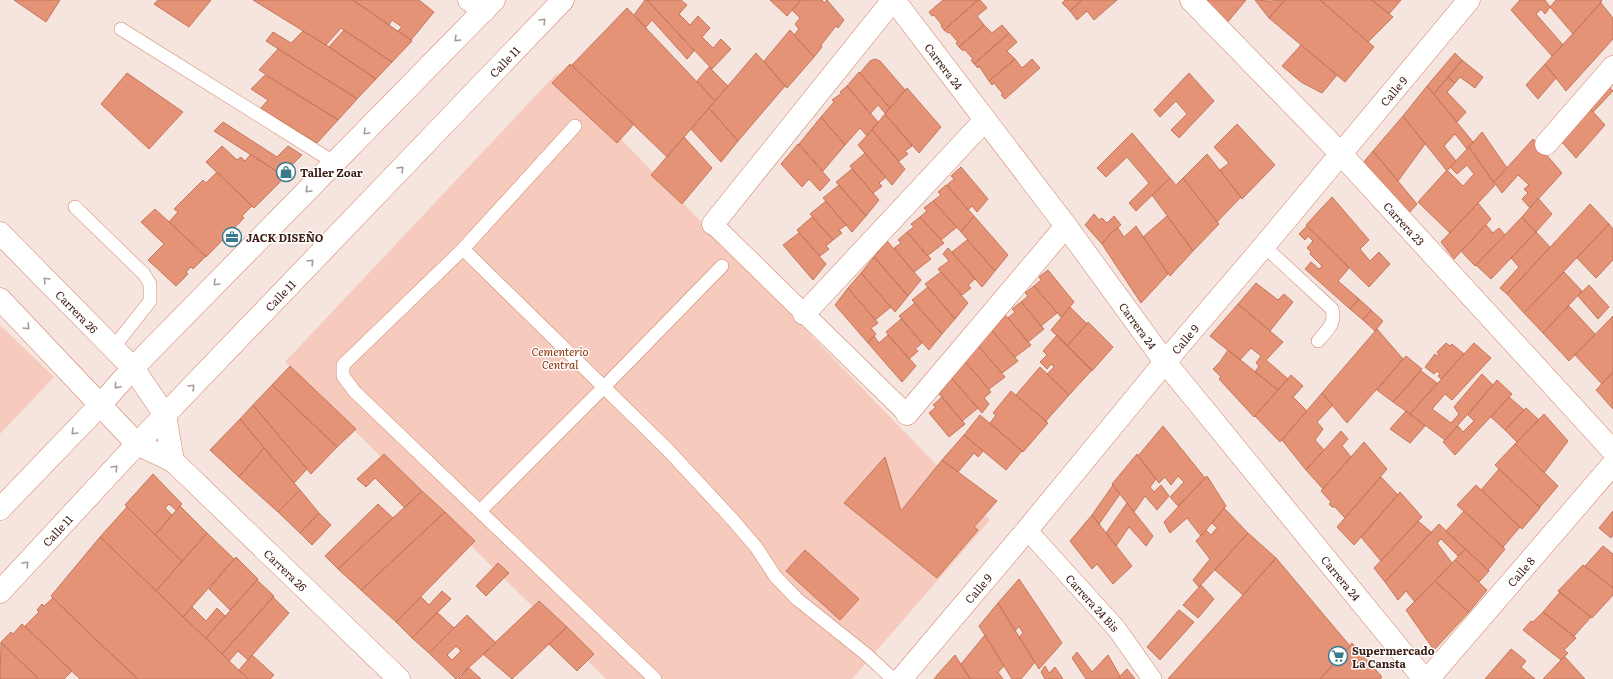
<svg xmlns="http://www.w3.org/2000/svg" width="1613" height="679" font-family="Literata,serif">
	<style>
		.green { fill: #f6cbbd }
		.building { fill: #e59377; stroke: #c5765b; fill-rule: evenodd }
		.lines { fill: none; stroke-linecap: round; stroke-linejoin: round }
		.service-casing { stroke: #d18165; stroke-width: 14 }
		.pedestrian-casing { stroke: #d18165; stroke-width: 20 }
		.minor-casing { stroke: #d18165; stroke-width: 23 }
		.tertiary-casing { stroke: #d18165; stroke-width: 23 }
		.primary-casing { stroke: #d18165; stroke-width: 23 }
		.service { stroke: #fff; stroke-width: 13 }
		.pedestrian { stroke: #fff; stroke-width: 19 }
		.minor { stroke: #fff; stroke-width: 22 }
		.tertiary { stroke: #fff; stroke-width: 22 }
		.primary { stroke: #fff; stroke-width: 22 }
		.oneway { stroke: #a79994 }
		.labels { text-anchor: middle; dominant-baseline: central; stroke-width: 3; stroke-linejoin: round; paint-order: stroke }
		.street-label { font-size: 11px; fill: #3c1c11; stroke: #fff }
		.poi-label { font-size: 11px; font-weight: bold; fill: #3c1c11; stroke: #fff; text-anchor: start }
		.park-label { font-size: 11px; font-style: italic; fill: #8b2d02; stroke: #fff }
	</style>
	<rect width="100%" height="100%" fill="#f6e4de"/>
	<path class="green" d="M557,73L990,520L852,679H606L285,362Z
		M0,325L54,377L0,434Z"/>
	<path class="building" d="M14,0H60L46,22Z
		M158,0H211L189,27L154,4Z
		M253,0H353L412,41L392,62L341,28L326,45Z
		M353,0H419L434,12L411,40L398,31L402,27L392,20L389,25Z
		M645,0H647L694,51L687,59L652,20L646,27L634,15Z
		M647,0H681L687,5L679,14L690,25L698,16L710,28L702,37L713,48L721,39L731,49L712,69Z
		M770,0H801L787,16Z
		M801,0H822L824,3L827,0L844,20L838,28L836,26L821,45L822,47L814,57L794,35L799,29L795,24L800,18L792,10Z
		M943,0H978L944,30L941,26L942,25L934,15L932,16L929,12Z
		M978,0H980L987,8L977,16L984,25L959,47L956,43L958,42L949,32L948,33L944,30Z
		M1065,0H1082L1070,11L1062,3Z
		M1082,0H1117L1094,20L1087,11L1077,20L1070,11Z
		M1204,0H1246L1226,24Z
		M1255,0L1269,1L1285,0L1269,18Z
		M1285,0H1320L1374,47L1345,82L1269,18Z
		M1320,0H1372L1393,17L1368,42Z
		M1372,0H1401L1389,14Z
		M1520,0H1545L1550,7L1545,14L1541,9L1536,14L1563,45L1552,56L1511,10Z
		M1556,0H1601L1602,1L1573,34L1550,7Z
		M1601,3L1613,18V39L1566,91L1545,64Z
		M627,8L715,101L667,157L572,65Z
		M984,25L992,33L1002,25L1009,33L974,64L971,60L973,59L964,49L963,51L959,47Z
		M344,30L392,62L376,79L329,47Z
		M790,30L814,57L787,88L764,61Z
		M303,31L326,45L376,79L357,99L266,41L273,32L291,43Z
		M1009,33L1017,42L1007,51L1015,59L989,81L979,66L978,68L974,64Z
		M1301,45L1337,75L1322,93L1301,82L1282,66Z
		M278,49L355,97L357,99L338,120L259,70Z
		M756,53L785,86L738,141L709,108Z
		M1455,53L1462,60L1434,94L1427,86Z
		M875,59L880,61L905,90L890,108L860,73L870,61Z
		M1015,59L1022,68L1032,59L1040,68L1005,99L1001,95L1003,94L994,83L992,85L989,81Z
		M1462,60L1483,77L1475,88L1460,77L1455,83L1448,77Z
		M570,64L634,124L617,143L552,83Z
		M1545,64L1556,78L1538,99L1526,85Z
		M709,67L728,86L715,101L697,81Z
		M859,72L890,108L885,113L878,105L870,114L847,86Z
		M1613,72V84L1610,88L1613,91L1593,112L1584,102Z
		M127,73L183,112L149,149L101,104Z
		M1189,73L1214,101L1179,138L1171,130L1187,114L1176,101L1160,117L1154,110Z
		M265,75L335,118L338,120L317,143L265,111L261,108L268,100L251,89Z
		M1448,77L1455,83L1447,92L1466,112L1457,122L1434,94Z
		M847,86L878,122L867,136L860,128L845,145L821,117L834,102L832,100L842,93L840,92Z
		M1427,86L1473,142L1467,149L1455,134L1444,146L1456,161L1447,171L1403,116Z
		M907,88L941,127L919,153L885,114Z
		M1584,102L1605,125L1576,158L1555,134Z
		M709,108L738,141L721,162L691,129Z
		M885,114L912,146L905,151L908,154L899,161L872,130Z
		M1403,116L1425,144L1398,181L1373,151Z
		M821,117L845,145L823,171L799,144Z
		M223,122L277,157L288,146L302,155L282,175L214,131Z
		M1237,124L1275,165L1242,199L1220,170L1229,163L1214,147Z
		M872,130L905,169L892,185L858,145Z
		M1482,132L1507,168L1494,182L1469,147Z
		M1132,133L1170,178L1136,211L1129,203L1149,183L1127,157L1106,177L1097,168Z
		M684,137L712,168L682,204L651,175Z
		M1533,139L1562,173L1530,208L1522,199L1528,193L1524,189L1529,185L1518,175L1502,193L1494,182Z
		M798,144L830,180L820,191L809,179L802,187L781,164Z
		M222,146L237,160L241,157L245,161L251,154L285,177L254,208L206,162Z
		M1469,147L1495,185L1450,233L1418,202L1447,170L1463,186L1474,174L1467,165L1457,174L1450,167Z
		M1373,151L1417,204L1409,213L1363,163Z
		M865,153L886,177L879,183L882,186L873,193L850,166Z
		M1207,154L1241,197L1217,222L1183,178Z
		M961,167L988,199L977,212L972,206L968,210L947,185L954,179L951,176Z
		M852,169L879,200L866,216L836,182Z
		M217,172L252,206L242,216L244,218L206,257L169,222L178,212L174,209L203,180L206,183Z
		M1170,178L1176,185L1183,178L1219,224L1193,251L1152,195Z
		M839,185L866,216L852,232L823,198Z
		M946,185L974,216L961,232L933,201L941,195L938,192Z
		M1332,197L1369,240L1360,249L1370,261L1379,252L1390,264L1369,287L1306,225Z
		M1538,198L1552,214L1536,232L1522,217Z
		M826,201L846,225L839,230L842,233L833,240L810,214Z
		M933,201L957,227L941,240L920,217L927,211L924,208Z
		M1478,203L1491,219L1454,259L1441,242Z
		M1590,204L1609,224L1524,313L1507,294Z
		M155,209L206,256L193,269L191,267L186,272L188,274L176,286L148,260L164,244L141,222Z
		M1094,214L1099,220L1102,218L1107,223L1114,216L1121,225L1109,235L1102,244L1085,225Z
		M974,216L1008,255L995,271L961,232Z
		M1167,216L1193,251L1170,276L1143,237Z
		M812,217L833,240L826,246L829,249L820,256L797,230Z
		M920,217L944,243L927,256L907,232L914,227L911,224Z
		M1522,217L1536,232L1491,279L1476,265Z
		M1609,224L1613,229V260L1596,278L1577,258Z
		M1486,225L1493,233L1499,228L1505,235L1475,266L1461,251Z
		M1136,226L1168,274L1141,303L1102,244L1109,235L1118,228L1124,237Z
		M1307,226L1349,268L1338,281L1359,299L1350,309L1305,269L1311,262L1319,269L1322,266L1310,254L1311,252L1307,248L1313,241L1308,236L1305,240L1299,234Z
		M907,232L931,259L914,272L894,248L901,243L898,240Z
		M1536,232L1550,247L1507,294L1500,288L1519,267L1511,258Z
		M799,233L826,264L813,280L783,245Z
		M967,240L995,271L982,287L952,252Z
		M887,241L921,280L908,296L874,257Z
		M948,248L975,279L968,285L971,288L962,295L938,269L949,261L943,254Z
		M874,257L908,296L895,312L861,273Z
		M1048,270L1074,302L1061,317L1034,286L1041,280L1039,277Z
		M941,272L968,303L955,319L925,284Z
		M1564,272L1582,291L1543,333L1524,313Z
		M861,273L891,307L875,320L848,288Z
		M1256,283L1278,300L1284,294L1293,302L1270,331L1238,304Z
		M1589,285L1609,307L1598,319L1578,296Z
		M1034,286L1057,313L1041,326L1021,302L1028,296L1025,293Z
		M928,287L955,319L942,334L912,300Z
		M848,288L878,323L871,328L876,334L868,343L835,305Z
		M1359,299L1371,310L1363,320L1350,309Z
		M1021,302L1044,329L1028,342L1008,318L1015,312L1012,309Z
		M915,303L942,334L929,350L899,316Z
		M1238,304L1283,342L1266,360L1288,379L1278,390L1255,372L1259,366L1256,363L1261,356L1251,348L1240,360L1210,336Z
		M1569,306L1595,334L1569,361L1543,333Z
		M1070,307L1087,324L1067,346L1051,330Z
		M1001,310L1031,345L1015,357L988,326Z
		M1371,310L1383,321L1375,331L1363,320Z
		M1613,316V372L1602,384L1575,355Z
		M901,319L922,343L915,349L918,351L909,359L886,332Z
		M1088,322L1113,347L1092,371L1067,346Z
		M988,326L1018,361L1002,373L975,342Z
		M1377,329L1403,359L1347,423L1322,393Z
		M888,335L916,366L902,382L868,343L874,336L879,343Z
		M1057,335L1092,370L1069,395L1047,374L1054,367L1051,364L1047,369L1040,362L1047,355L1043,351Z
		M975,342L1005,377L989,389L962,358Z
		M1446,343L1450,346L1452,344L1464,354L1441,379L1438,376L1440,374L1437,371L1434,374L1425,367L1435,354L1437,356L1439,355L1437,352Z
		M1474,343L1491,358L1452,400L1445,394L1432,409L1451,423L1459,414L1454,407L1482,374L1493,385L1445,440L1410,414Z
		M1228,350L1278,390L1254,417L1219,379L1221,377L1213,369L1220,362Z
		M1406,356L1422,369L1393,402L1377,390Z
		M962,358L991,392L984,398L989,404L982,413L948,374Z
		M290,366L356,429L337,447L272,385Z
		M1040,367L1069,395L1046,421L1016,395Z
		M1421,371L1437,383L1410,414L1393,402Z
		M1613,372V409L1596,390Z
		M948,374L978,408L962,421L935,389Z
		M1291,375L1303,386L1293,397L1307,411L1280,442L1255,416Z
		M1497,380L1512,394L1455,455L1443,442L1458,426L1463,432L1474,421L1468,415Z
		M272,385L337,447L311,474L253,405Z
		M1011,391L1048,423L1023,452L990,423L996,415L993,413Z
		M1322,393L1333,405L1317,422L1323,429L1315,440L1324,450L1306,470L1282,440Z
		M942,397L965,424L949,437L929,413L936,407L933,405Z
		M1509,397L1524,410L1505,430L1491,417Z
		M253,405L307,469L294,483L240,419Z
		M1526,408L1539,420L1517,442L1505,430Z
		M1406,411L1425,426L1410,443L1390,429Z
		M1544,414L1568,441L1544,473L1515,444Z
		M980,415L1022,451L1006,470L964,435Z
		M240,419L264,448L239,477L210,450Z
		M1163,426L1205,478L1178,506L1170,497L1184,482L1178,476L1171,485L1165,477L1159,483L1138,456Z
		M1341,431L1348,439L1342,446L1351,457L1323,489L1306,470Z
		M964,435L983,451L978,457L974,453L958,472L942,460Z
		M1364,442L1387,469L1345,518L1335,507H1332L1329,504L1331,502L1321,491Z
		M1515,444L1558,486L1540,507L1495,465Z
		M264,448L300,490L278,512L239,477Z
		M384,454L422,491L405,508L375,478L366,487L357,479Z
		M1137,454L1156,479L1150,487L1154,492L1161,485L1169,496L1157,510L1145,496L1134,512L1112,484Z
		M885,457L901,511L942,460L997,501L974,527L978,530L937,578L844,503Z
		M1499,469L1540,508L1522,529L1481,490Z
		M153,474L182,504L176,510L169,504L165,508L172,515L155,535L125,505Z
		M1207,476L1226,506L1201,536L1187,518L1170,533L1164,522Z
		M1381,477L1398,495L1354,545L1337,527Z
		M1113,485L1120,494L1099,524L1092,515Z
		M1476,485L1520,527L1503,547L1457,505Z
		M300,490L319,513L300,533L278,512Z
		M422,491L445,512L361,590L338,569Z
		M1400,492L1422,517L1381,561L1361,537Z
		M1127,503L1153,536L1146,546L1129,527L1116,546L1106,533Z
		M378,504L393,518L338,569L325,556Z
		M180,506L207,533L182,561L155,535Z
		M127,507L182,561L156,591L100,537Z
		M1224,508L1248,533L1199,587L1193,580L1210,559L1196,541L1206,530L1211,535L1217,528L1212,523Z
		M1464,511L1505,549L1488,570L1446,531Z
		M1613,511V535L1611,538L1599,528Z
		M445,512L475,541L396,622L361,590Z
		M319,513L331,525L312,545L300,533Z
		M1092,515L1132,566L1113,584L1097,564L1092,569L1070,541Z
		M1418,521L1431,532L1385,582L1374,568Z
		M1439,524L1465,549L1458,556L1441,539L1437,543L1452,563L1415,602L1406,591L1398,600L1385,582Z
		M207,533L234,559L183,617L156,591Z
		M1248,533L1276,558L1243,595L1215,570Z
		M100,537L143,578L248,679H138L93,637L51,596Z
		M1603,546L1613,554V588L1585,566Z
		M1465,549L1489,571L1479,582L1455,560Z
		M805,550L859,599L840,620L786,571Z
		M236,557L258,579L230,610L209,589Z
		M1276,558L1350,646L1327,672L1320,679H1168Z
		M1455,560L1487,590L1469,612L1435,581Z
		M498,563L509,573L486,596L476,586Z
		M1583,565L1613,588V595L1592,618L1558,591Z
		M1019,579L1062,643L1039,669L1019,637L1023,633L1019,626L1015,631L998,603Z
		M257,580L274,596L222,654L206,638Z
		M1435,581L1469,612L1434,650L1406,610Z
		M1201,585L1214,599L1198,618L1183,605Z
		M442,591L451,599L412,638L396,622L421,597L429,605Z
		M1560,592L1591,617L1574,636L1543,612Z
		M273,597L289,613L248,660L238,651L229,661L222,654Z
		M53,598L93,637L138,679H80L56,656L25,626L39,612L37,610L42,604L44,606Z
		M539,601L567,627L512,679L483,654Z
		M998,603L1035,662L1021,679H1012L979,626Z
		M192,607L206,621L217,608L225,616L206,638L183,617Z
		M1179,610L1194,622L1160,660L1147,647Z
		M437,612L454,628L429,653L412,638Z
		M1543,612L1576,638L1564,650L1568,653L1561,660L1523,630L1531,621L1533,622Z
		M467,615L496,643L456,679L429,653ZM456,646L461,651L452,660L447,655Z
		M22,624L72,671L64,679H39L1,642L11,632L13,634Z
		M567,627L594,654L577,671L549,644Z
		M985,635L1004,666L998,672L1003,679H970L961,664Z
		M1,642L2,644L39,679H0Z
		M1352,643L1382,677L1380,679H1320Z
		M1511,649L1526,661L1521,667L1535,679H1485Z
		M1077,652L1092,672L1108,655L1120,676L1117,679H1086L1072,658Z
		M252,655L274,675L270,679H248L239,670Z
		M955,655L970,679H934L938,674Z
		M1565,657L1585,679H1543L1561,660Z
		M1045,666L1049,673L1055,667L1063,679H1045L1041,672Z
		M469,668L481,679H458Z
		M1127,669L1135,679H1117Z"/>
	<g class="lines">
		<defs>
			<path id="service" d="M121,29L335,163
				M575,126L463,249L343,365V376L355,392L655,679
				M75,207L144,274L150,284V301L113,348
				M1264,246L1332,309C1336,324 1327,330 1318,341
				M463,249L668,450L732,519L756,547L775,576L797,599L867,655L893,679
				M480,511L604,387L722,266"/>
			<g id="pedestrian">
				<path d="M713,224L907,414"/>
				<path id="s1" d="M1027,530L1116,628L1152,679"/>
			</g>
			<g id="minor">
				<path d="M469,0L484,11"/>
				<path id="s2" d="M894,0L1066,226L1165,362L1424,679"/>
				<path id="s3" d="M1191,0L1341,154L1613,451"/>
				<path d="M1546,144L1613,67"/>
				<path d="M713,224L893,0"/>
				<path d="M804,314L985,120"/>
				<path d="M907,414L1066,226"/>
				<path id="s4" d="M901,679L1027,530L1165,362L1264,246L1469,0"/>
				<path id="s5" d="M1428,679L1613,464"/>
			</g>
			<g id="tertiary">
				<path id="s6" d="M0,233L133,368L165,415L173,461"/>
				<path id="s7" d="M0,299L137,444L173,461L399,679"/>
			</g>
			<g id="primary">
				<path d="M0,509L101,404L133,368L494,0"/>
				<path id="s8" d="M0,592L137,444L563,0"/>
			</g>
		</defs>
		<use href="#service" class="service-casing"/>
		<use href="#pedestrian" class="pedestrian-casing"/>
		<use href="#minor" class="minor-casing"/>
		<use href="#tertiary" class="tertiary-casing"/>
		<use href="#primary" class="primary-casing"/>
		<use href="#service" class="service"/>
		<use href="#pedestrian" class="pedestrian"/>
		<use href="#minor" class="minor"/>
		<use href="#tertiary" class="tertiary"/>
		<use href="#primary" class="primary"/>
	</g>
	<defs><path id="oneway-chevron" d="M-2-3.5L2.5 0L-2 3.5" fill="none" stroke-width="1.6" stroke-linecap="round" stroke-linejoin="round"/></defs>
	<g class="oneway">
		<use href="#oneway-chevron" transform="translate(543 21) rotate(-46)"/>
		<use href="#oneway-chevron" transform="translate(457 39) rotate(135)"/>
		<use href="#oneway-chevron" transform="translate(366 132) rotate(135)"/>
		<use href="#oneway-chevron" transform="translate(401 169) rotate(-46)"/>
		<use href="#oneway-chevron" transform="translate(308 190) rotate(135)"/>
		<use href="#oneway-chevron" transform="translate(311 262) rotate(-46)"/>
		<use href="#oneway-chevron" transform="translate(46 280) rotate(-134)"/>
		<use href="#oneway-chevron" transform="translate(216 283) rotate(135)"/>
		<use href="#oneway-chevron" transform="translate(27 327) rotate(46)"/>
		<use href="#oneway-chevron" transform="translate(117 386) rotate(131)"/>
		<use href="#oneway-chevron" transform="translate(192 387) rotate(-46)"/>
		<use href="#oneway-chevron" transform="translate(74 432) rotate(134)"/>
		<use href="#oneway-chevron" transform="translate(115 468) rotate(-47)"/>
		<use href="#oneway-chevron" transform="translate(26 564) rotate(-47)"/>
	</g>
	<defs>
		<symbol id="shop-ring" viewBox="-11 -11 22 22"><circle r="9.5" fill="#fff" stroke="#3a7a8d" stroke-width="1.5"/><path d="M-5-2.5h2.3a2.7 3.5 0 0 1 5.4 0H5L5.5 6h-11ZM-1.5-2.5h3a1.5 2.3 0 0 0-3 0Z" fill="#3a7a8d"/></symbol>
		<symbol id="office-ring" viewBox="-11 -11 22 22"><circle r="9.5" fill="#fff" stroke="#3a7a8d" stroke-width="1.5"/><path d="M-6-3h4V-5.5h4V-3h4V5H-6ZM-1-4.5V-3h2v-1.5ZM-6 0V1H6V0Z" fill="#3a7a8d"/></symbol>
		<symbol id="supermarket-ring" viewBox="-11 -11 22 22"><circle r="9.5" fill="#fff" stroke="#3a7a8d" stroke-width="1.5"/><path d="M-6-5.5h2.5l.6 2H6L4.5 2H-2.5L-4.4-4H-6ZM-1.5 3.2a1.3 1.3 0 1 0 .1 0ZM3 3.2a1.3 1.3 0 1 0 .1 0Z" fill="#3a7a8d"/></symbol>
	</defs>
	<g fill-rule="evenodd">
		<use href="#shop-ring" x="275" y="161" width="22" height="22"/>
		<use href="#office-ring" x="221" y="226" width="22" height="22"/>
		<use href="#supermarket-ring" x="1327" y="645" width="22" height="22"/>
	</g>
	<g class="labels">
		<g class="street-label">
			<text stroke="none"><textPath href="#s8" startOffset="732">Calle 11</textPath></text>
			<text stroke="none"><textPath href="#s2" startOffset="83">Carrera 24</textPath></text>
			<text stroke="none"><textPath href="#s4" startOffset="767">Calle 9</textPath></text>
			<text stroke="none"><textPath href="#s3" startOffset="309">Carrera 23</textPath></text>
			<text stroke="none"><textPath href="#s8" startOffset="408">Calle 11</textPath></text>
			<text stroke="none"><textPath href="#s6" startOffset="110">Carrera 26</textPath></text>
			<text stroke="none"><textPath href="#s2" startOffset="407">Carrera 24</textPath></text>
			<text stroke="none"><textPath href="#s4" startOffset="443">Calle 9</textPath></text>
			<text stroke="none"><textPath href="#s8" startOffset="84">Calle 11</textPath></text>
			<text stroke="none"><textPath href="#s7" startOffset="396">Carrera 26</textPath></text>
			<text stroke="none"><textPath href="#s5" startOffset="142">Calle 8</textPath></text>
			<text stroke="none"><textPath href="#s2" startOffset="731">Carrera 24</textPath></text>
			<text stroke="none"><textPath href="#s4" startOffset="119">Calle 9</textPath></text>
			<text stroke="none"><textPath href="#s1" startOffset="98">Carrera 24 Bis</textPath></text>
		</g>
		<g class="poi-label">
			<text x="300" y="172">Taller Zoar</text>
			<text x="246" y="237">JACK DISEÑO</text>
			<text x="1352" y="650">Supermercado<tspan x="1352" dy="13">La Cansta</tspan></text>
		</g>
		<g class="park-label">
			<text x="560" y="351">Cementerio<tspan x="560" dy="13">Central</tspan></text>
		</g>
	</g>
</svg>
